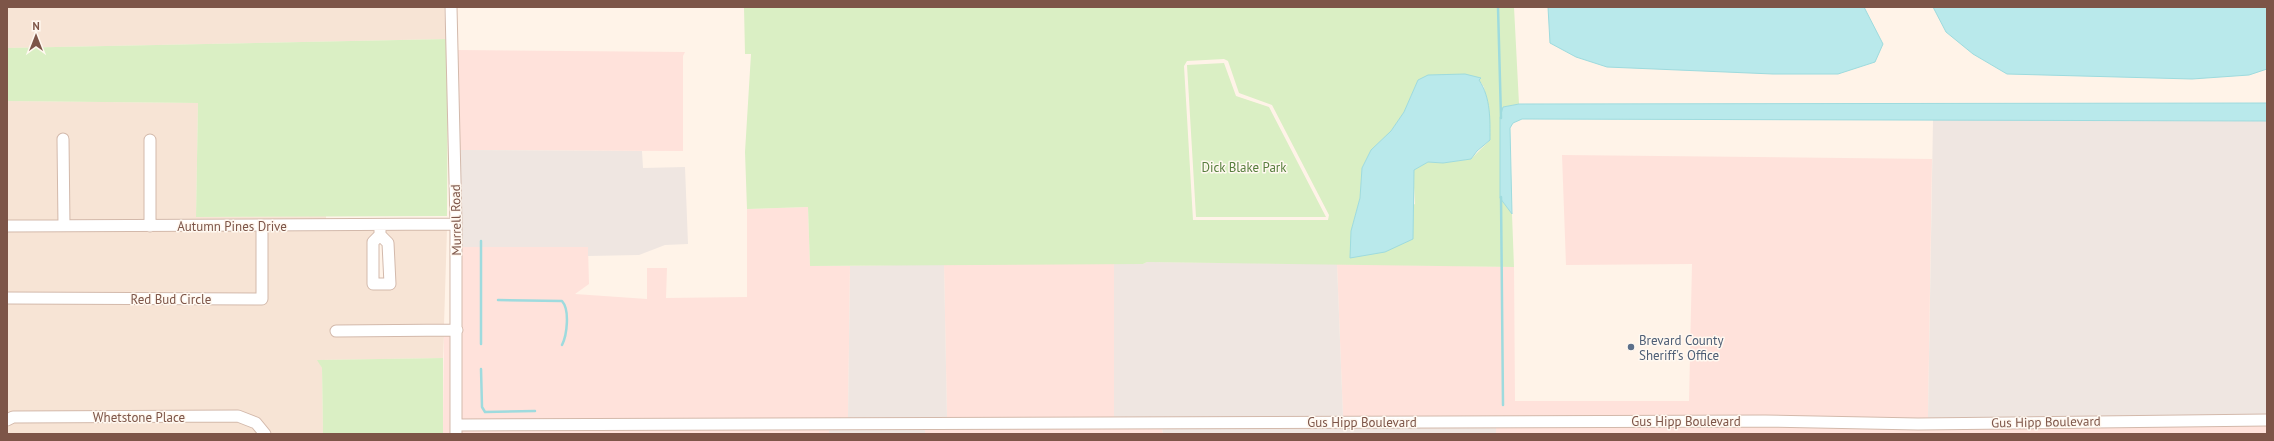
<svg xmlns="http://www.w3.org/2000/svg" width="2274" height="441" font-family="'PT Sans',sans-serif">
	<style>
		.residential { fill: #f7e4d5 }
		.commercial { fill: #ffe2db }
		.industrial { fill: #efe6e1 }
		.green { fill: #daefc4; fill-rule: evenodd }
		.water { fill: #b9e9eb; stroke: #9edbde }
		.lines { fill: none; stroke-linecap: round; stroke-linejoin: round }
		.stream { stroke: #9edbde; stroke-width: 2.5 }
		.minor-casing { stroke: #d3b9ab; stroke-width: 13 }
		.minor { stroke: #fff; stroke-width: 11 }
		.service-dot { fill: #5c6f8a; stroke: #fff8f0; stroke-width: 1.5 }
		.labels { text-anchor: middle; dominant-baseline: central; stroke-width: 3; stroke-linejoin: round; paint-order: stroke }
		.park-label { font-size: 13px; fill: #567d3c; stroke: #fff8f0 }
		.street-label { font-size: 13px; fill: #7d5548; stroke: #fff8f0 }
		.service-label { font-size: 13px; fill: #4e5e75; stroke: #fff8f0; text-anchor: start }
	</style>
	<rect width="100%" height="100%" fill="#fff3e8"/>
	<path class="residential" d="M7,7H444L446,39L7,48Z
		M7,101L198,103L196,217L326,216V220L154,221V135H146V221H68L67,134L58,135L59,221H7Z
		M447,229L444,325L332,327V336L444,335L443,358L318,360L322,368L323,434H7V303L262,304L267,231L376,230L369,284L390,289L385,230Z
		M7,231H258V294L7,293Z"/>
	<path class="commercial" d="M457,50L685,52L683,56V151L459,150Z
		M1562,155L1932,159L1928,418L1343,417L1337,264L1514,267L1515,401H1689L1692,264L1566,265Z
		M808,207L810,266H850L848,419L461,420V247H588L589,284L575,294L647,299V268H667L666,298L747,297V209Z
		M944,264H1114V418H947Z
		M444,335H453L452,434H443Z
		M2267,425V434H1496V427Z
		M925,428H1162L1163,434H925Z
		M829,429V434H461L460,430Z"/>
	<path class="industrial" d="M1933,120L2267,121V415L1928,418Z
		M459,150L642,151L643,168L685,167L688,244L665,245L639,255L588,256V247H461Z
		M1147,262L1337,264L1343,417L1114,418V264H1143Z
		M944,264L947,418L848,419L850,266Z
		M1496,427V434H1163L1162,428Z
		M925,428V434H829V429Z"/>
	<path class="green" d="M744,7H1514L1519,104L1503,107L1500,198L1512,214L1514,267L1147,262L1143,264L810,266L808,207L747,209L745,152L751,54H745ZM1224,59L1228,61L1239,93L1272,105L1329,215L1328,220H1193L1184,66L1187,61ZM1481,78L1479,80L1484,87L1490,140L1471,159L1443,163L1428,162L1413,170L1415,204L1351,231L1360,198L1362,168L1371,150L1391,131L1404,112L1418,80Z
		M448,39L447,216L196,217L198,103L7,101V48Z
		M1224,63L1236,96L1269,107L1326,217H1196L1187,65Z
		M443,358V434H323L322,368L317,360Z"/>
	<path class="water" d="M1548,7H1864L1883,44L1875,62L1838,74H1773L1607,67L1576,57L1550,43Z
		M1933,7H2267V69L2249,75L2192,79L2007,74L1973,54L1946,32Z
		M1465,74L1481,78L1479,80C1491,98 1490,120 1490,140L1477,151L1471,159L1443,163L1428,162L1414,170L1413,239L1385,252L1350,258L1351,231L1360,198L1362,168L1371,150L1391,131L1404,112L1418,80L1428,75Z
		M2267,103V121L1522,119L1513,123L1510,128L1512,214L1500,198V118L1503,107L1519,104Z"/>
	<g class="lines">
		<path class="stream" d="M1498,7L1501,118
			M1501,197L1503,405
			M481,241V344
			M498,300L562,301C570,310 567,335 562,345
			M481,369L482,407L485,412L535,411"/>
		<defs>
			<path id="minor" d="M451,7L456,224V434
				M63,139L64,226
				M150,140V226
				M380,225V235L388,243L390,284H373V242L380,235
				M7,226L456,224
				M7,298L262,299V226
				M336,331L457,330
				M7,420L13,417L238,416L256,423L265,434
				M456,425L1765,421L1918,424L2267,420"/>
		</defs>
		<use href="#minor" class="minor-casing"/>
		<use href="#minor" class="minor"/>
	</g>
	<circle class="service-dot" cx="1631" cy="347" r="4"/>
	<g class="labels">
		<g class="park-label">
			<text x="1244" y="167">Dick Blake Park</text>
		</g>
		<g class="street-label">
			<text transform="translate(456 220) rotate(-91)">Murrell Road</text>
			<text x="232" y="226">Autumn Pines Drive</text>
			<text x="171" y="299">Red Bud Circle</text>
			<text x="139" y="417">Whetstone Place</text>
			<text x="1686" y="421">Gus Hipp Boulevard</text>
			<text x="1362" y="422">Gus Hipp Boulevard</text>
			<text transform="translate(2046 422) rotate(-1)">Gus Hipp Boulevard</text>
		</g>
		<g class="service-label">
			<text x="1639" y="340">Brevard County<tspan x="1639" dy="15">Sheriff's Office</tspan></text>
		</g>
	</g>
	<rect width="2274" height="441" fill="none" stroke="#7d5548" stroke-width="16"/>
	<g transform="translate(36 36)" stroke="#fff8f0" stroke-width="3" paint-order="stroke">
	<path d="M0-3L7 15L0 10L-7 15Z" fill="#7d5548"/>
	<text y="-6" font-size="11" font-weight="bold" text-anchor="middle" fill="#7d5548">N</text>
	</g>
</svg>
